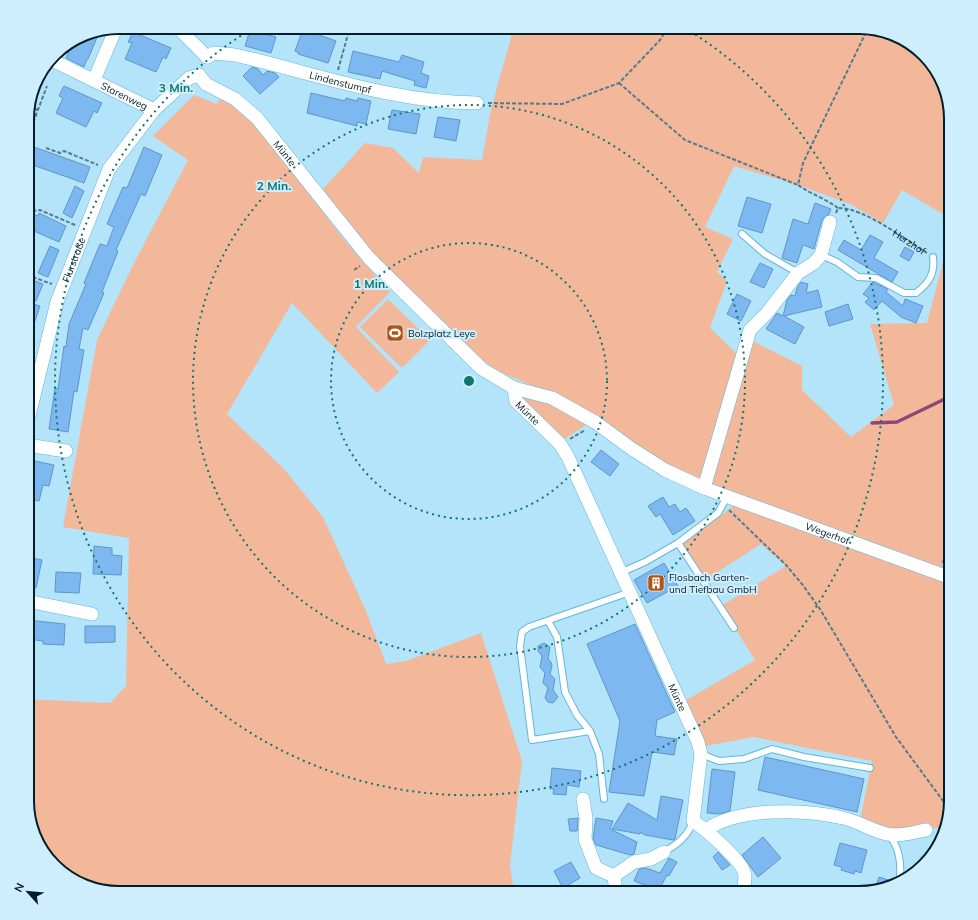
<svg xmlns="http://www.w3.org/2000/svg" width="978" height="920" font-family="Mulish,sans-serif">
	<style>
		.green { fill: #f3b89a }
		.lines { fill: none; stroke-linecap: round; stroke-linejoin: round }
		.stream { stroke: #924578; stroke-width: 3.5 }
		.building { fill: #7db8f0; stroke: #5e96ca }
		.service-casing { stroke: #61b6db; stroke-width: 8 }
		.minor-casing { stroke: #61b6db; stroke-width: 14 }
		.path { stroke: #567b8c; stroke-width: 2; stroke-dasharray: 4 2; stroke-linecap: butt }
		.service { stroke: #fff; stroke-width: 6 }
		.minor { stroke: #fff; stroke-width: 13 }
		.ring { fill: none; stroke: #0f766e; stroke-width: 2; stroke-dasharray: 2 4 }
		.labels { text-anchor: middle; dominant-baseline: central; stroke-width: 4; stroke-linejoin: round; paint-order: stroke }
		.street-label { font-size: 10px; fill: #031e29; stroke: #ceeefd }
		.poi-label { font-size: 10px; fill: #031e29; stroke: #ceeefd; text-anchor: start }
		.rim { fill: none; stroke: #031e29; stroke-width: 2 }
		.centre { fill: #0f766e; stroke: #ceeefd; stroke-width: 2 }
		.ring-label { font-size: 12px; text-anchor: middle; font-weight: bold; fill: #0f766e; stroke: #ceeefd; stroke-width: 4; stroke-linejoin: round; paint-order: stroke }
	</style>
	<rect width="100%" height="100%" fill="#b3e4fa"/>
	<path class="green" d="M514,27H865L899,36L924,54L944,84L951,113V219L902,190L883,223L850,204L798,185L734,166L705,227L733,239L717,272L727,281L710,328L736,353L745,337L802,366V390L851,437L894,405L870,324L927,323L944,258L951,247V573L716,487L651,457L581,407L498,371L478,357L391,276L322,190L365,143L393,148L419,173L423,157L482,160L491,109Z
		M194,95L217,104L221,97L237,106L268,141L346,242L390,292L356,327L399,372L377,393L292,303L227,414L284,469L323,517L366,611L386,664L406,661L481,633L522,761L510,865L514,893H119L84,886L54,866L34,836L27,807V699L110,703L126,686L129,538L63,527L97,340L132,267L188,160L153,136Z
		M388,299L430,340L402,368L360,327Z
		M525,395L541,399L589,423L563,440L522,403Z
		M736,504L951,584V801L946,828L888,829L860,821L872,761L754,737L705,746L683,702L755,660L721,606L786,566L761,544L705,580L681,543L728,510L749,531L729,509Z"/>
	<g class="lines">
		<path class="stream" d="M872,423L897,422L951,396"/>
	</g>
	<path class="building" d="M251,27H261V30L266,31L265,34L276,37L271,53L245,46Z
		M303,29L336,41L328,63L298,54L299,53L295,51Z
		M92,32L98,35L88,59H87L84,67L66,58L73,41L84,34Z
		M133,32L171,48L166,59L163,57L156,72L125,59L132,43L128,42Z
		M353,51L399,62L402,55L424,62L421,73L429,76L426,88L414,85L415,81L382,71L380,79L348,72Z
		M252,67L258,69L263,75L267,71L275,73L279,77L260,94L243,76Z
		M64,86L102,103L97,113L94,111L86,127L56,113L63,98L59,96Z
		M311,93L345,101L346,98L357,101L358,98L371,101L366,124L357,122V126L307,113Z
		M392,110L420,114L416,134L388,129Z
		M438,117L460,120L456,141L434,137Z
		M34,147L90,167L84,183L27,163Z
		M144,147L162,155L145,196L141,194L116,250L118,251L102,292L104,293L88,330L83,328L79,349L84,350L77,392L74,391L68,432L49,429L55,388L58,389L64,346L66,347L69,324L86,284L84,283L100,244L107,246L114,227L107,224L123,187L127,188Z
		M75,186L84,191L72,218L63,213Z
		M747,197L771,204L762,233L738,226Z
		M815,203L831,209L829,214L822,220L814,249L803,245L797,263L782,258L793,219L808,224Z
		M27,211L38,216L39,213L66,226L59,242L27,228Z
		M870,235L883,242L874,258L898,272L892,282L838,250L844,240L861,250Z
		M50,246L59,250L48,277L38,273Z
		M905,247L914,252L909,261L900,256Z
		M760,263L773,269L764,288L750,282Z
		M27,278L43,284L36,301L27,297Z
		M801,282L808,284L806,293L818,290L822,307L784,316L804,327L795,344L766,329L777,313L783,316L787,300L791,295L795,296L797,288Z
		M873,282L888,289L886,292L903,306L905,299L923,306L916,323L901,317L882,301L874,310L865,302L869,298L863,294Z
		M737,294L751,301L741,321L727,314Z
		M30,303L40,306L29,339H27V312Z
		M848,304L853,319L829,326L825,312Z
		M601,450L619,464L610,476L591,462Z
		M35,461L54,465L49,486L43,485L39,501L27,499V481L30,482Z
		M663,497L669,507L675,504L680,512L686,508L695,521L673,535L660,514L656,517L648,506Z
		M94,546L112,548V555L122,556L121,575L93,574Z
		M27,557L42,560L36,588L27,586Z
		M664,563L678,586L647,603L634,580Z
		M56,572L81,573L79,593L55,592Z
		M27,620L65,624L64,645L43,644V641L27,639Z
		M635,624L675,712L657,720L655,736L677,739L674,755L652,752L644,796L609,792L620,721L587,644Z
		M85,626H115V642L85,643Z
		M544,643L550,647L548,659L551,662L552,666L550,674L555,679L553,690L558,697L553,703L548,702L545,698L548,688L543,683L545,673L540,667L542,656L538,651V646Z
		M765,757L864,779L857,812L758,790Z
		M552,768L581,771L579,787L567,785L566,795L553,794L554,789H550Z
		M712,769L735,772L730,811L719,814L707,813Z
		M661,796L683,800L675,839L673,840L645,835L640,832V834L612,829L628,803L657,820Z
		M578,818L577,831H570L568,819Z
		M596,818L613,821L610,829L637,842L634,854L630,855L596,845L593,838Z
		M763,837L781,858L758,877L742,855Z
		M840,843L867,850L861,873L855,871L854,874L841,870L842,867L834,865Z
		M718,852L730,865L722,870L713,857Z
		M669,858L677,862L669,876L667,875L659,890L634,881L639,869L646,868L660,873Z
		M571,862L580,878L563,888L554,871Z
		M879,877L895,882V885L875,890Z"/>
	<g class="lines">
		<defs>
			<path id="service" d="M40,80L48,63
				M742,234L765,254L798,273
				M821,255L837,262L858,277L876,278L904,293H916C929,283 935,274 933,257
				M678,543L718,513L727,497
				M622,572L645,562L678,543L734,628
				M548,621L557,637L565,692L577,715L590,731L599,754L604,799
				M590,731L532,740L520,646L522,632L529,627L630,592
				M701,754L719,761L744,759L772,749L804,757L870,768
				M889,836C900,846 902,868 899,883
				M664,852C678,844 688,836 693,821"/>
			<g id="minor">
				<path d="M177,27L207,57"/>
				<path id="s2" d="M53,57L56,62L154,110"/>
				<path id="s3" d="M207,57L214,53L235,55C314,73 395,103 477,103"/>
				<path id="s4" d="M199,75L206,84L235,99L257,118L369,258L482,369L514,388L552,398L595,422L632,449L665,470L704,488L951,578"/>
				<path d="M94,80L116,28"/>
				<path id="s5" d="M514,388L516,401L560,444L568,457L698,742L701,754L693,821C705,829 743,861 745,875C745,880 744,886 743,891L740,893"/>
				<path id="s6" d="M27,424L57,302L109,169L154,110L189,78L199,75"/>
				<path d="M27,445L66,451"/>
				<path d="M704,488L750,330L767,313L798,273L814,263L821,255L830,222"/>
				<path d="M27,601L92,614"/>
				<path d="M583,799L586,818L585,839L596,868L614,876"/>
				<path d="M706,830C739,807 805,809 843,818C858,821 872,831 887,834C898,837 915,832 926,830"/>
				<path d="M616,893L614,876L634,862L651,859L664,852"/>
			</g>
		</defs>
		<use href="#service" class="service-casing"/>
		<use href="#minor" class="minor-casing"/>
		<g class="path">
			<path d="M338,70L350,27"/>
			<path d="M619,83L685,140L798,185"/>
			<path d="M488,103L562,104L619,83L660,40L668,27"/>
			<path d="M29,106L38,110"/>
			<path d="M27,139L47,86"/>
			<path d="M46,148L60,153L64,151L98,165"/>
			<path d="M27,208L33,211L40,210L75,225"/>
			<path d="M838,208C826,199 811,194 798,185L803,163L868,28"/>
			<path id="s1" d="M836,213L838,208C865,208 904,239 927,253"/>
			<path d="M354,270L360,266"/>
			<path d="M27,275L52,284"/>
			<path d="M27,340L35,342"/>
			<path d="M570,439L585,430"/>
			<path d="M729,510L786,565L802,584L820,609L896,737L949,809"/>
			<path d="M942,562L951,556"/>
			<path d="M938,831L945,832"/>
		</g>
		<use href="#service" class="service"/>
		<use href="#minor" class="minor"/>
	</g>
	<g class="ring">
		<circle cx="469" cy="381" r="138"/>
		<circle cx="469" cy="381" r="276"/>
		<path d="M685 28A414 414 0 1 1 253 28"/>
	</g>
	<defs>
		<symbol id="stadium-square" viewBox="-11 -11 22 22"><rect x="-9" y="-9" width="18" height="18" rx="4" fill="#b55412" stroke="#ceeefd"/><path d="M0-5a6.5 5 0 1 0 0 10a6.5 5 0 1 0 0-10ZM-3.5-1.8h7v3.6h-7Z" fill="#fff"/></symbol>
		<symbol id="building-square" viewBox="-11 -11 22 22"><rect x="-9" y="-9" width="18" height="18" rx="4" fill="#b55412" stroke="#ceeefd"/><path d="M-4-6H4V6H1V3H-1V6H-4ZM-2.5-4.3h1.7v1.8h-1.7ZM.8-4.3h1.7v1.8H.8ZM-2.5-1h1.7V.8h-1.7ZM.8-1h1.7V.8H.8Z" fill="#fff"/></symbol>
	</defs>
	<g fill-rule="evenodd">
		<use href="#stadium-square" x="385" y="323" width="20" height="20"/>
		<use href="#building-square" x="646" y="573" width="20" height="20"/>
	</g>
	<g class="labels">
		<g class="street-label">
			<text stroke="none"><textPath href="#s3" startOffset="138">Lindenstumpf</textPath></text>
			<text stroke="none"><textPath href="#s2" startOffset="82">Starenweg</textPath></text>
			<text stroke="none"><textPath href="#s4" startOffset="118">Münte</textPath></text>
			<text stroke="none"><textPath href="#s1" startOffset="85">Herzhof</textPath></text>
			<text stroke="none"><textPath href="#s6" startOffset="171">Flurstraße</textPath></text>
			<text stroke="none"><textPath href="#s5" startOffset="30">Münte</textPath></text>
			<text stroke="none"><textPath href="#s4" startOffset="796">Wegerhof</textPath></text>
			<text stroke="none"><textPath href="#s5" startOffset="354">Münte</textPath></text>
		</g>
		<g class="poi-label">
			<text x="408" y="333">Bolzplatz Leye</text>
			<text x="669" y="577">Flosbach Garten-<tspan x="669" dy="12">und Tiefbau GmbH</tspan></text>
		</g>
	</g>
	<path d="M0 0H978V920H0ZM119 34H859A85 85 0 0 1 944 119V801A85 85 0 0 1 859 886H119A85 85 0 0 1 34 801V119A85 85 0 0 1 119 34Z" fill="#ceeefd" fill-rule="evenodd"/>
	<path class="rim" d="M119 34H859A85 85 0 0 1 944 119V801A85 85 0 0 1 859 886H119A85 85 0 0 1 34 801V119A85 85 0 0 1 119 34Z"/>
	<circle cx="469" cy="381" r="6" class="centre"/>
	<g class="ring-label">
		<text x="176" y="92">3 Min.</text>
		<text x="274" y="190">2 Min.</text>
		<text x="371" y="288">1 Min.</text>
	</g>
	<g transform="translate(28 892) rotate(297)" stroke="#ceeefd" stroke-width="3" paint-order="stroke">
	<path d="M0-3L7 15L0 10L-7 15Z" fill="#031e29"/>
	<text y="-6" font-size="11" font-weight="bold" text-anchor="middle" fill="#031e29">N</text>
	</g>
</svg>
